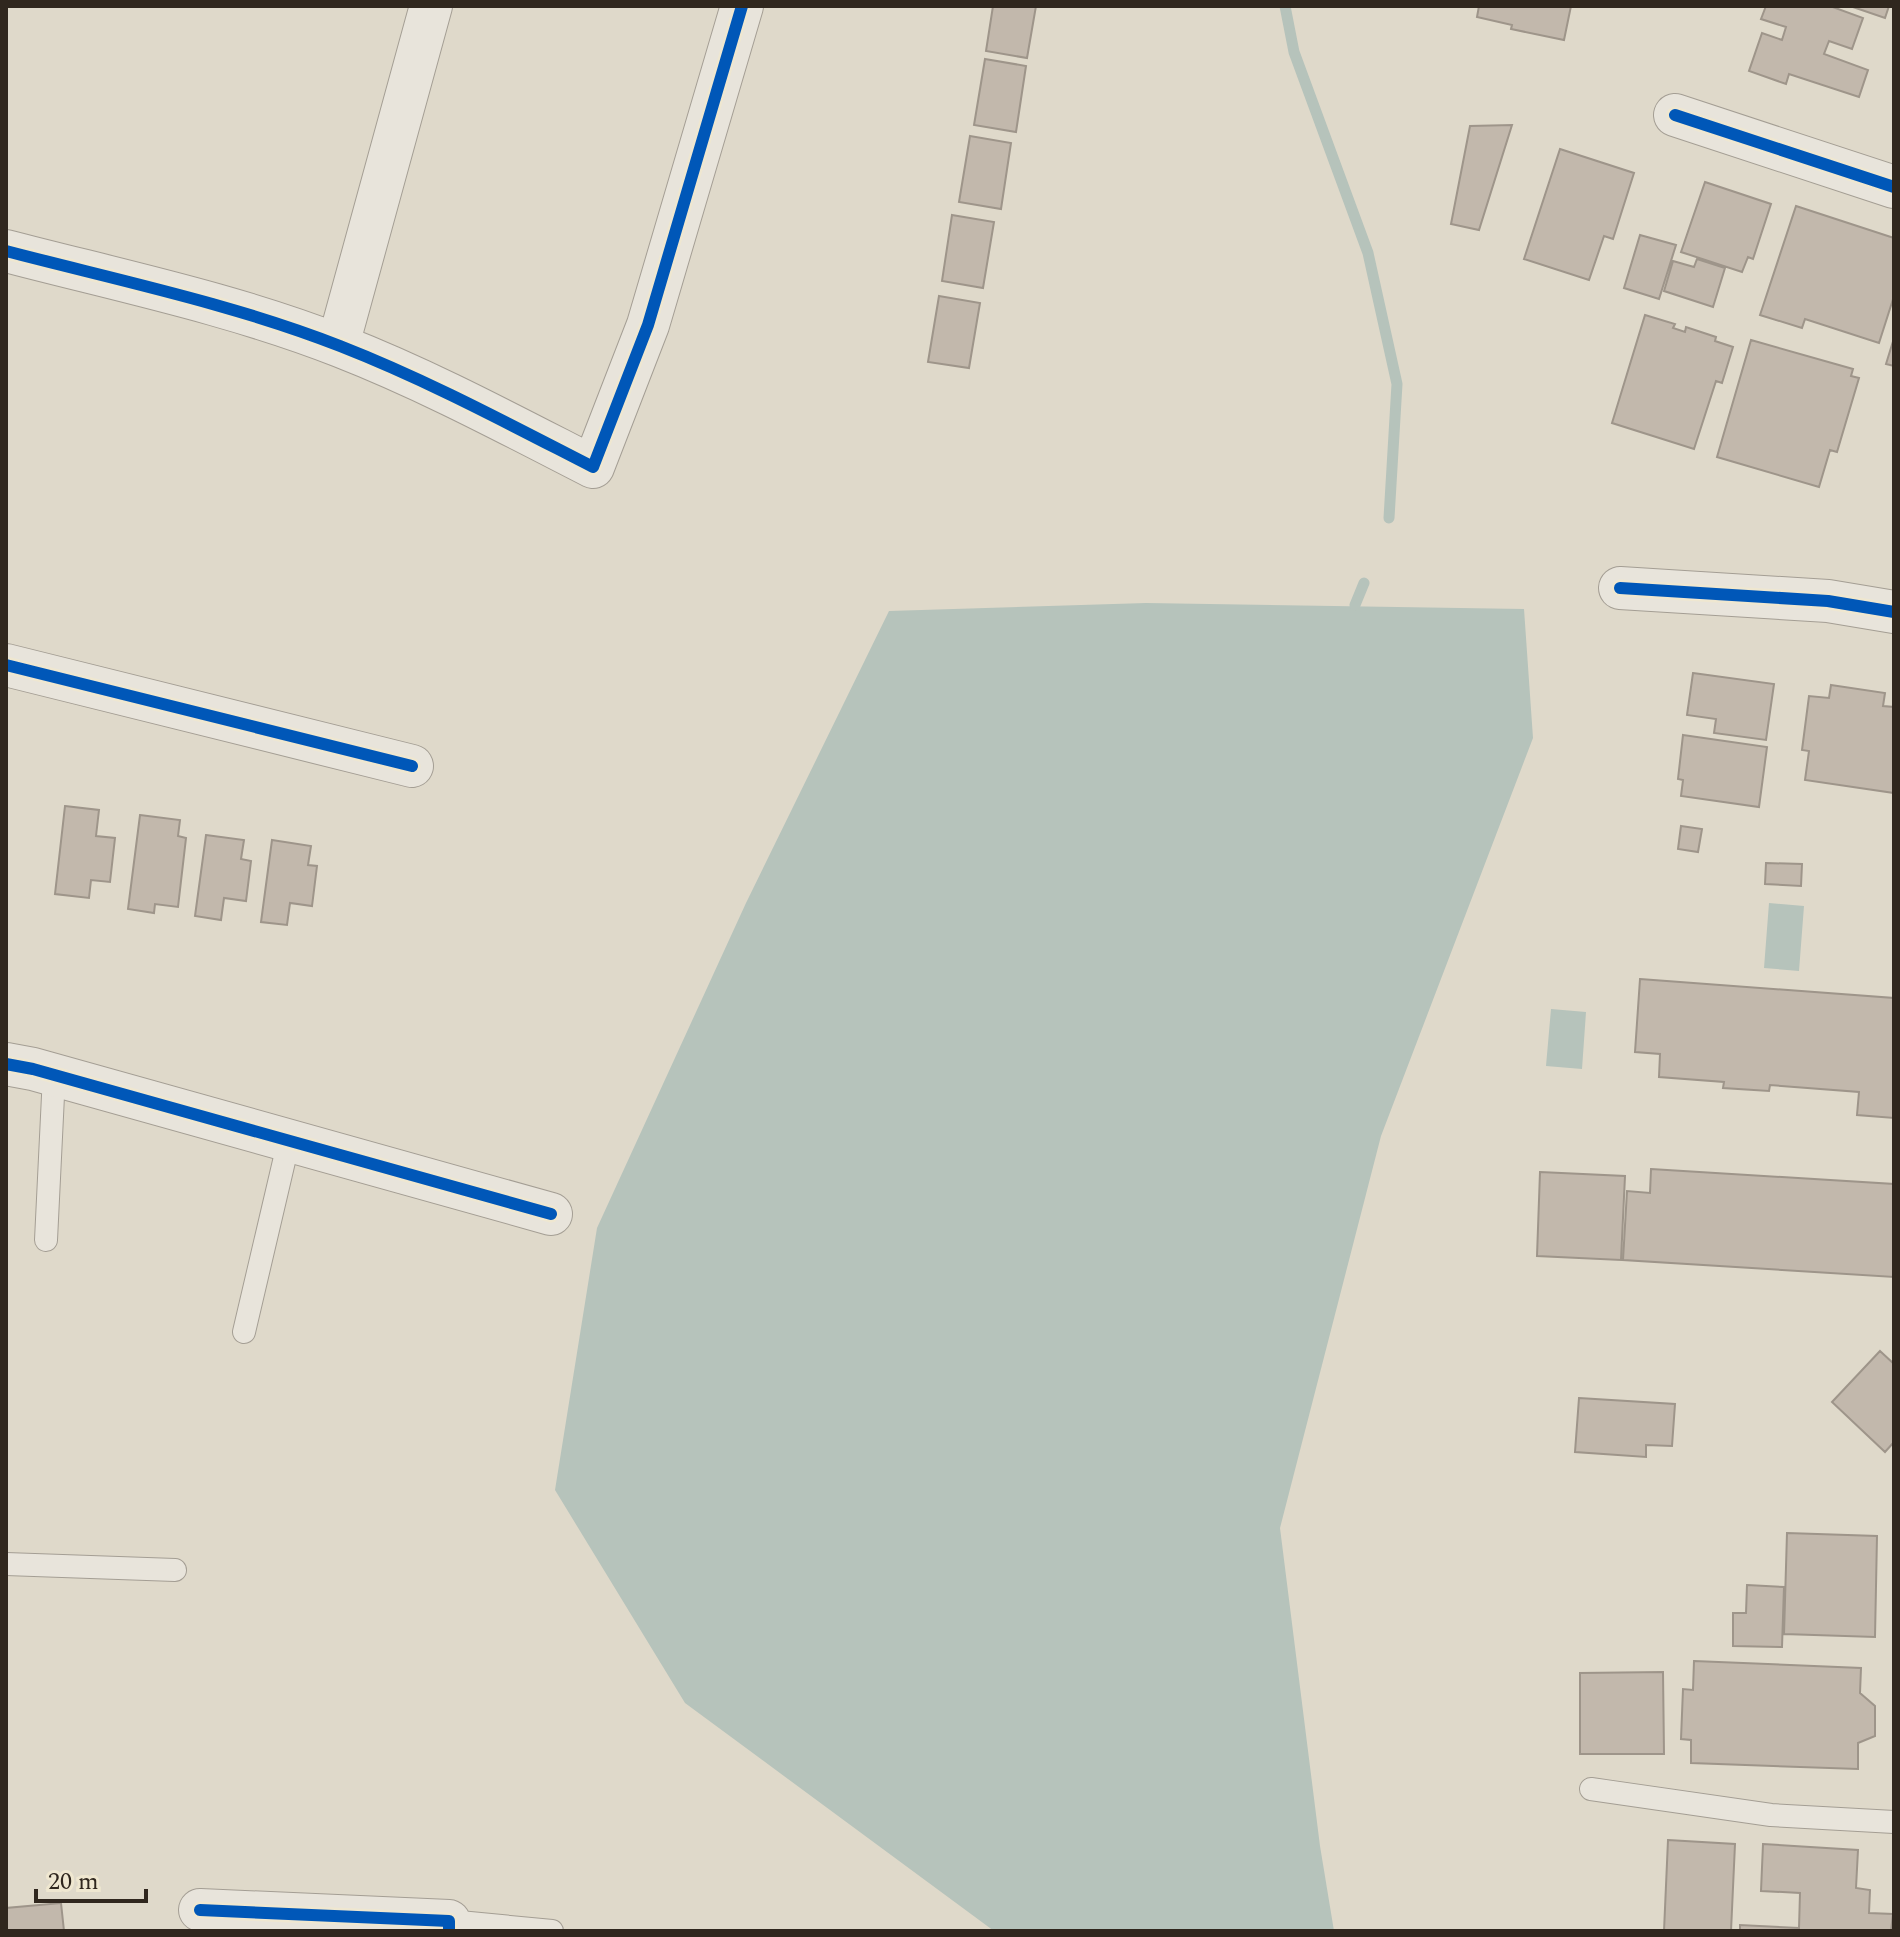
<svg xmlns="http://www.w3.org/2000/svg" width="1900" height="1937" font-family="Spectral,serif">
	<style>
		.water { fill: #b6c3bb }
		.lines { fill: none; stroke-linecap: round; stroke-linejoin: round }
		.stream { stroke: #b6c3bb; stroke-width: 11 }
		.building { fill: #c2b8ac; stroke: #9e958a; stroke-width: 2 }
		.service-casing { stroke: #a49e94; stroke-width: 24 }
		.minor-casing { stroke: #a49e94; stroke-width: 44 }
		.service { stroke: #e8e4db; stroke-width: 22 }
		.minor { stroke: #e8e4db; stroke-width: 42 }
		.cycleway-casing { stroke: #efe7d0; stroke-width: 17 }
		.cycleway { stroke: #0057b8; stroke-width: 12 }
	</style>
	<rect width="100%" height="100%" fill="#dfd9ca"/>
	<path class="water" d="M1146,603L1524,609L1533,738L1381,1136L1280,1528L1320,1846L1334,1931H994L685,1703L555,1490L597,1228L746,903L889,611Z
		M1769,903L1804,906L1799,971L1764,968Z
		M1551,1009L1586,1012L1582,1069L1546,1066Z"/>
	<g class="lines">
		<path class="stream" d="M1285,6L1294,52L1368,253L1397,384L1389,518
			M1355,605L1364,583"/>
	</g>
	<path class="building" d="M993,6H1036L1027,58L986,51Z
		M1479,6H1571L1564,40L1511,29L1512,25L1477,17Z
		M1766,6H1830L1863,18L1852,49L1829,41L1824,54L1868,70L1859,97L1789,74L1786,84L1749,71L1762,33L1782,40L1786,27L1761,19Z
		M1850,6H1889L1885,18Z
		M985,59L1026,66L1016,132L974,125Z
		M1512,125L1479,230L1451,224L1470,126Z
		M970,136L1011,143L1001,209L959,202Z
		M1560,149L1634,173L1613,239L1604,236L1589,280L1524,259Z
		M1705,182L1771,204L1753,259L1748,257L1742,272L1681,252Z
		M1796,206L1894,238V296L1879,343L1805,319L1802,328L1760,315Z
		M952,215L994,222L983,288L942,281Z
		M1640,235L1676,245L1659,299L1624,288Z
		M1697,259L1725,268L1713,307L1664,291L1673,261L1694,267Z
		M939,296L980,303L969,368L928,362Z
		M1645,315L1675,324L1673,328L1685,332L1686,327L1716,337L1715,341L1733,347L1722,383L1716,381L1694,449L1612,423Z
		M1894,338V366L1886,364Z
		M1751,340L1853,369L1851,376L1859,378L1837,452L1830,450L1819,487L1717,457Z
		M1693,673L1774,684L1766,740L1714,733L1716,719L1687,715Z
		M1831,685L1885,693L1883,706L1894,707V793L1805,780L1809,751L1802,750L1809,696L1829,698Z
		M1683,735L1767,747L1759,807L1681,796L1683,780L1678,779Z
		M65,806L99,810L96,836L115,838L110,882L91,880L89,898L55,894Z
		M140,815L180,820L178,836L186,838L178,907L155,904L154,913L128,909Z
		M1681,826L1702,829L1698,852L1678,849Z
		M206,835L244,840L241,859L251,861L246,901L224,898L221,920L195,916Z
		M272,840L311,846L308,865L317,866L312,906L290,903L287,925L261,922Z
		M1766,863L1802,864L1801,886L1765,884Z
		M1640,979L1894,998V1118L1857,1115L1859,1092L1770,1085L1769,1091L1723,1088L1724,1082L1659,1077L1660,1054L1635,1052Z
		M1651,1169L1894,1184V1277L1623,1260L1627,1191L1650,1193Z
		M1540,1172L1625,1176L1621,1260L1537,1256Z
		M1880,1351L1894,1364V1442L1885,1452L1832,1402Z
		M1579,1398L1675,1404L1672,1446L1646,1445V1457L1575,1452Z
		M1787,1533L1877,1536L1875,1637L1784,1634Z
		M1747,1585L1784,1587L1782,1647L1733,1646V1613H1746Z
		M1694,1661L1861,1668L1860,1693L1875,1706V1736L1858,1743V1769L1691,1763V1740L1681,1739L1683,1689L1693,1690Z
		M1663,1672L1664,1754H1580V1673Z
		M1668,1840L1735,1844L1731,1931H1664Z
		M1763,1844L1858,1850L1856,1888L1870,1890L1869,1913L1893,1914L1891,1931H1740V1925L1799,1928L1800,1893L1761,1891Z
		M61,1903L64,1931H6V1908Z"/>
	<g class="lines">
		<defs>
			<path id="service" d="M46,1240L54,1075
				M244,1332L289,1140
				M6,1564L175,1570
				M1591,1789L1771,1815L1894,1822
				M449,1921L552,1931"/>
			<path id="minor" d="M1675,115L1894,187
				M6,251C117,280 233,304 340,346C427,380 509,424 593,467L648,325L742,6
				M338,345L431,6
				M1620,588L1828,601L1894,612
				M6,665L412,766
				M6,1064L33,1069L551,1214
				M200,1910L449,1921V1931"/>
		</defs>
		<use href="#service" class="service-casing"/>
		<use href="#minor" class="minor-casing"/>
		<use href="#service" class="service"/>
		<use href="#minor" class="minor"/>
		<defs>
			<path id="cycleway" d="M1675,115L1894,187
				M6,251C117,280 233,304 340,346C427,380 509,424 593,467L648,325L742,6
				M1620,588L1828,601L1894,612
				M6,665L412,766
				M6,1064L33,1069L551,1214
				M200,1910L449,1921V1931"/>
		</defs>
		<use href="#cycleway" class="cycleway-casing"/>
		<use href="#cycleway" class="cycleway"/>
	</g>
	<rect width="1900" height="1937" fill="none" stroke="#30271e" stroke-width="16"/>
	<path d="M36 1889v12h110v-12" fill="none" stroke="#30271e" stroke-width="4"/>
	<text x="48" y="1889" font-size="24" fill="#30271e" stroke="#efe7d0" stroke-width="6" paint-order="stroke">20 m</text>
</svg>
